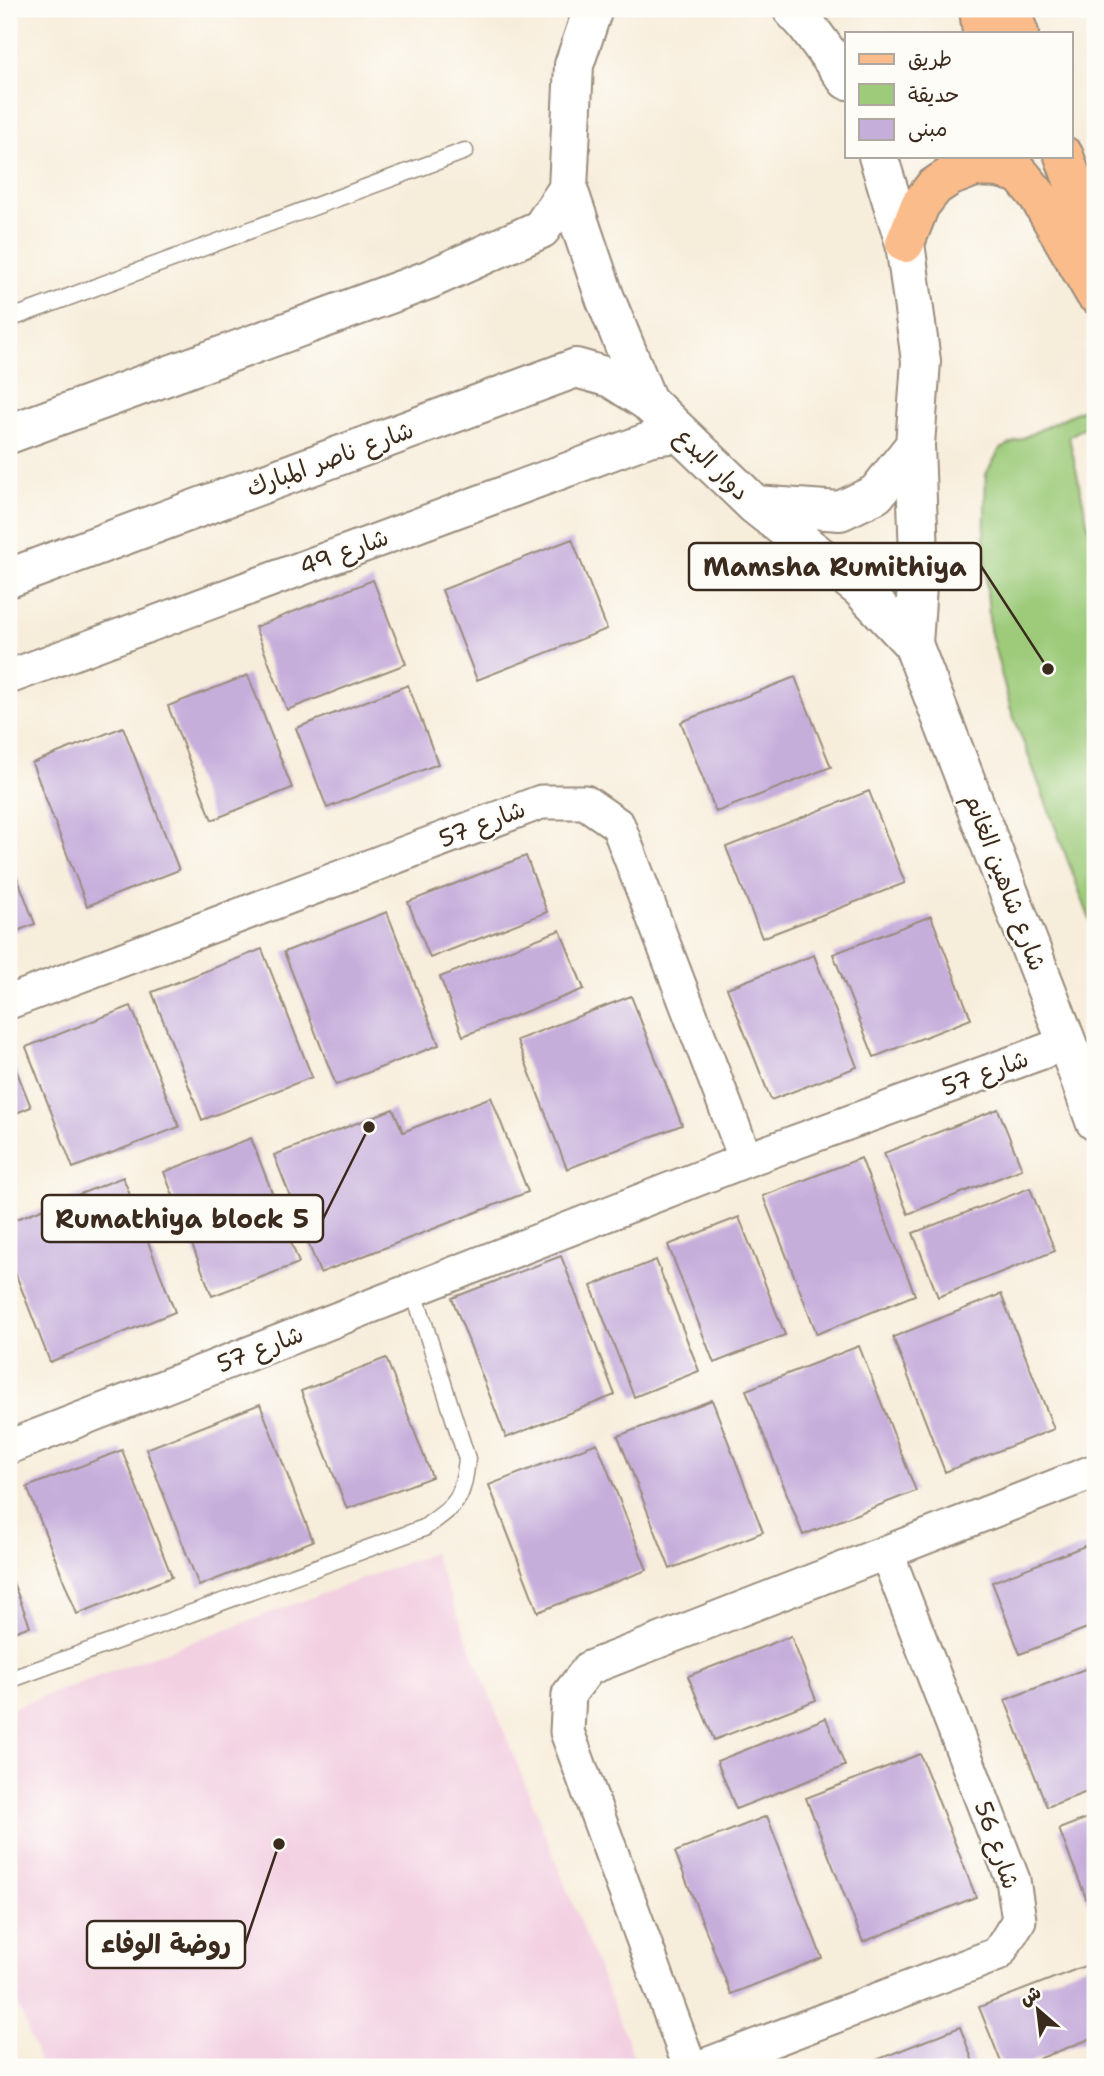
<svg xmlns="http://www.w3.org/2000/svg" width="1104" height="2076" font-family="'Shantell Sans','Playpen Sans Arabic',sans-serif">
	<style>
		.built { fill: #f2cfe1 }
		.green { fill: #9dcb7a; stroke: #6c7a4c; stroke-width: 2 }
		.building { fill: #c6aedb }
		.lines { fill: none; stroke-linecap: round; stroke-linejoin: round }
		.service-casing { stroke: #998c7c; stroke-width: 19 }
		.minor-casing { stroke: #998c7c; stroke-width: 37 }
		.tertiary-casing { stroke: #998c7c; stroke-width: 42 }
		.primary-casing { stroke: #998c7c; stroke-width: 42 }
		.service { stroke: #fff; stroke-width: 16 }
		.minor { stroke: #fff; stroke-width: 33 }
		.tertiary { stroke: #fff; stroke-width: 38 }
		.primary { stroke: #fabc8b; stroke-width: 38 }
		.labels { text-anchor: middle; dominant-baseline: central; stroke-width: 5; stroke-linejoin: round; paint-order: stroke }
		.street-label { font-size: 24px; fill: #3b2a1e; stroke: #fdfcf7 }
		.leader { fill: none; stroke: #3b2a1e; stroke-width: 2.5 }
		.callout-dot { fill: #3b2a1e; stroke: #fdfcf7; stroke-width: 2.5 }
		.callout { fill: #fdfcf7; stroke: #3b2a1e; stroke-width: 2.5 }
		.callout-label { font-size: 26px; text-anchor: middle; font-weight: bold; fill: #3b2a1e }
	</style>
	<rect width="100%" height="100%" fill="#fdfcf7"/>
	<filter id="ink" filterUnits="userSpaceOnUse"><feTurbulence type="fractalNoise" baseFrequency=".0143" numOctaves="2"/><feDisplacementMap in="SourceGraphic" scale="14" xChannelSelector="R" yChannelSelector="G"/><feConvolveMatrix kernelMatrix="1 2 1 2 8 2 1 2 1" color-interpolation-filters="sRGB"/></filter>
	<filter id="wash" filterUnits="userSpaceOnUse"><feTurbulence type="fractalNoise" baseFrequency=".00686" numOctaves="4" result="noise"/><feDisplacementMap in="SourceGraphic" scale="28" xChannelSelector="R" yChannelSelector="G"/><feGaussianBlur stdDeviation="1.57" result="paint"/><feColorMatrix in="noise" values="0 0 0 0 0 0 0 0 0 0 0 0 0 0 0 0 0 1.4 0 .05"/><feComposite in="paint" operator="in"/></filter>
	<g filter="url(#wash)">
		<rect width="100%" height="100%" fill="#f7eddb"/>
		<path class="built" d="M433,1553L637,2065L630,2067H41L9,1979V1709Z"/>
		<path class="green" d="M1095,403V420L1069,437L1095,557V933L1010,707L990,630L984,549L986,474L1000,449Z"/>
		<g id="blocks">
			<path class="building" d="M572,539L607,629L477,680L442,590Z
				M373,580L406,664L287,710L255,627Z
				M248,675L292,788L212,820L168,706Z
				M795,677L831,767L716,812L681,722Z
				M408,685L438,764L327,808L296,728Z
				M123,727L179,870L87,906L32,763Z
				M869,791L905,883L762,938L726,847Z
				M9,856L35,924L9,934Z
				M526,856L547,912L430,958L408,902Z
				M387,912L439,1045L336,1085L284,952Z
				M931,916L971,1019L874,1057L833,954Z
				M560,930L584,989L463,1036L440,977Z
				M262,949L312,1077L202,1120L152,992Z
				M814,955L857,1067L771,1100L727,988Z
				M631,996L682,1125L567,1169L517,1040Z
				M131,1006L179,1127L73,1168L26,1047Z
				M9,1052L31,1107L9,1116Z
				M491,1097L528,1192L320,1273L274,1155L393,1109L403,1132Z
				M998,1109L1022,1169L908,1214L884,1153Z
				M251,1138L299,1263L212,1296L164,1172Z
				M861,1158L915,1295L817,1334L763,1196Z
				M123,1177L175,1312L50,1362L9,1257V1222Z
				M1030,1188L1055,1251L938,1297L913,1233Z
				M739,1217L785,1335L714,1363L668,1245Z
				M561,1256L615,1395L506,1438L452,1298Z
				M656,1260L699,1371L634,1397L591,1286Z
				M1001,1294L1054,1429L945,1472L893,1337Z
				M859,1346L916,1491L803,1535L746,1390Z
				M386,1358L432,1477L347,1509L301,1391Z
				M712,1400L763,1532L670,1569L618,1436Z
				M260,1404L313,1541L199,1586L146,1449Z
				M597,1443L647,1570L538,1612L489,1485Z
				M122,1450L172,1577L77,1614L27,1487Z
				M1095,1542V1625L1020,1654L992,1582Z
				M9,1572L30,1626L9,1634Z
				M791,1636L816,1700L714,1740L688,1676Z
				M1095,1665V1789L1047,1807L1005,1700Z
				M826,1718L845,1766L736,1809L717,1761Z
				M920,1754L976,1897L863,1942L806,1798Z
				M1095,1815V1921L1059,1829Z
				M767,1816L822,1958L731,1994L675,1852Z
				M1095,1962V2037L1018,2067H1003L979,2007Z
				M960,2027L975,2067H867L866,2064Z"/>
		</g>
	</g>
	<g filter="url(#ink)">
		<use href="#blocks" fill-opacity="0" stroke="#998c7c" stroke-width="2"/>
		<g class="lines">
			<defs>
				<path id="service" d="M9,319L465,151
					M9,1680L424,1528C458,1503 462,1502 467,1459L413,1289"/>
				<path id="minor" d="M9,677L650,439L682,435
					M9,1002L541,802H585L618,825L746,1160
					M9,1447L746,1160L1067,1043
					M690,2067L567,1732L569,1694L589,1668L1095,1471
					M701,2067L998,1954L1019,1920L1013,1880L887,1554"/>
				<path id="tertiary" d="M593,9L574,65L568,189L605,298L647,401L755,505L840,511L876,494L915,445L921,361L905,243L878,156
					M792,9L806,24L847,80
					M9,434L428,280L541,229L568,189
					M755,505L860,588L913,644L1067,1043L1095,1121
					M9,578L576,368L611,378L647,401
					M913,644L919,556L915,445"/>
				<path id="primary" d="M979,9L982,33
					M1010,9L1019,33
					M1064,156L1095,242
					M905,243L920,205L934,187L949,177L975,167L999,168L1020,174L1038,196L1095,294"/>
			</defs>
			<use href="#service" class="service-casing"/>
			<use href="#minor" class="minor-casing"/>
			<use href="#tertiary" class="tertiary-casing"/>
			<use href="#primary" class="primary-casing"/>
			<use href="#service" class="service"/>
			<use href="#minor" class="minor"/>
			<use href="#tertiary" class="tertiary"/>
			<use href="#primary" class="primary"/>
		</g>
	</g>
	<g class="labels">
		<g class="street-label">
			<text transform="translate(330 459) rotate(-20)">شارع ناصر المبارك</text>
			<text transform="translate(712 464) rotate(44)">دوار البدع</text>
			<text transform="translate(344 552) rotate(-20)">شارع 49</text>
			<text transform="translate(482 824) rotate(-21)">شارع 57</text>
			<text transform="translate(1005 882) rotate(69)">شارع شاهين الغانم</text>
			<text transform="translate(985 1073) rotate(-20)">شارع 57</text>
			<text transform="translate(260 1349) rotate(-21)">شارع 57</text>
			<text transform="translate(997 1845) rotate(71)">شارع 56</text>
		</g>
	</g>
	<path class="leader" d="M1048 669L981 566M369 1127L323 1219M279 1844L245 1944"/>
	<g class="callout-dot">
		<circle cx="1048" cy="669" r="7"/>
		<circle cx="369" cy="1127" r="7"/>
		<circle cx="279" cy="1844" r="7"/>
	</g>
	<g class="callout">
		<rect x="689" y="543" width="292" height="47" rx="7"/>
		<rect x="42" y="1195" width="281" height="47" rx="7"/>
		<rect x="87" y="1921" width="158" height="47" rx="7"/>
	</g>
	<g class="callout-label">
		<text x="835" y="576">Mamsha Rumithiya</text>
		<text x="182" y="1228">Rumathiya block 5</text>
		<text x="166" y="1953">روضة الوفاء</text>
	</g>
	<rect width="1104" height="2076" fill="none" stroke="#fdfcf7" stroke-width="35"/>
	<rect x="845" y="32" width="228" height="126" fill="#fdfcf7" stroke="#afa8a0" stroke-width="2"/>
	<rect x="859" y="54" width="35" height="10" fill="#fabc8b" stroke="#afa8a0" stroke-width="2"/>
	<text x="908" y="66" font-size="21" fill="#3b2a1e">طريق</text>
	<rect x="859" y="84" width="35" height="21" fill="#9dcb7a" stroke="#afa8a0" stroke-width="2"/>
	<text x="908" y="102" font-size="21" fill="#3b2a1e">حديقة</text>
	<rect x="859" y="119" width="35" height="21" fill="#c6aedb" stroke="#afa8a0" stroke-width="2"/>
	<text x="908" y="136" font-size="21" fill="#3b2a1e">مبنى</text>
	<g transform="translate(1038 2010) rotate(332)" stroke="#fdfcf7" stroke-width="5" paint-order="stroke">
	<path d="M0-5L12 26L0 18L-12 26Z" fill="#3b2a1e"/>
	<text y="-10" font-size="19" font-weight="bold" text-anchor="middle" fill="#3b2a1e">ش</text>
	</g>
</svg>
